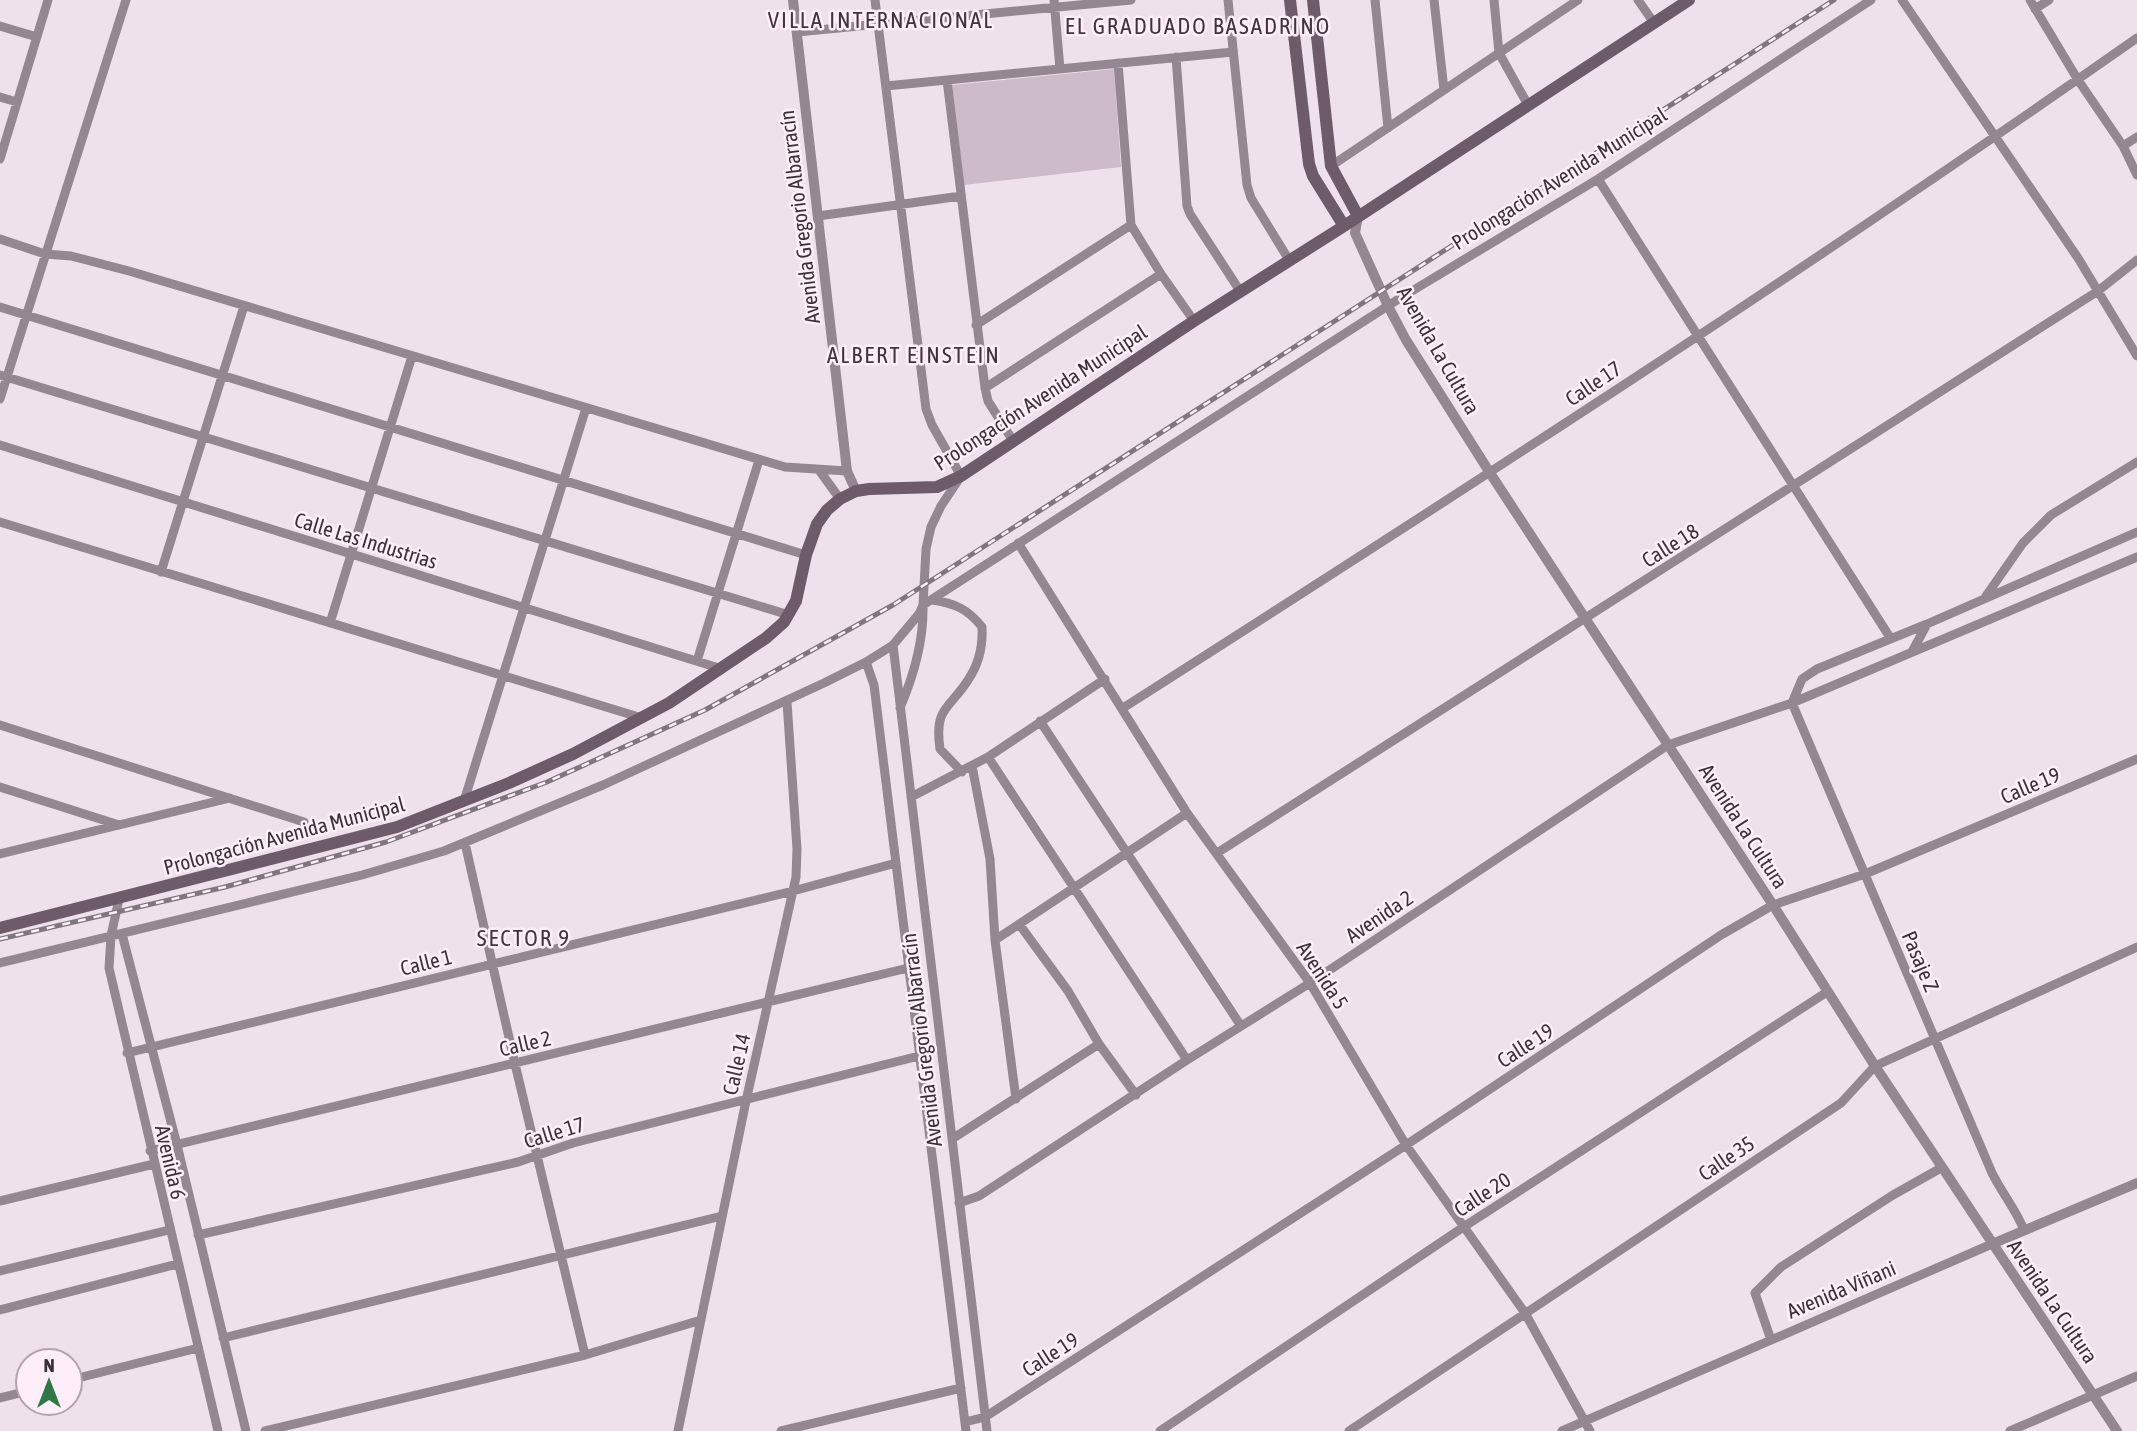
<svg xmlns="http://www.w3.org/2000/svg" width="2137" height="1431" font-family="'Asap Condensed',sans-serif">
	<style>
		.green { fill: #cdbbc9 }
		.lines { fill: none; stroke-linecap: round; stroke-linejoin: round }
		.minor { stroke: #948791; stroke-width: 9 }
		.tertiary { stroke: #948791; stroke-width: 10 }
		.secondary { stroke: #6d5b69; stroke-width: 12 }
		.rail-casing { stroke: #7f767e; stroke-width: 5 }
		.rail { stroke: #fdeef9; stroke-width: 2.5; stroke-dasharray: 8; stroke-linecap: butt }
		.labels { text-anchor: middle; dominant-baseline: central; stroke-width: 5; stroke-linejoin: round; paint-order: stroke }
		.street-label { font-size: 21px; fill: #393338; stroke: #fdeef9 }
		.neighbourhood-label { font-size: 23px; letter-spacing: 2px; fill: #40353e; stroke: #fdeef9 }
	</style>
	<rect width="100%" height="100%" fill="#efe1ec"/>
	<path class="green" d="M1114,69L1121,167L964,185L952,85Z"/>
	<g class="lines">
		<path class="minor" d="M1054,0L1060,69
			M1228,0L1247,185L1251,198L1289,260
			M1375,0L1388,128
			M1434,0L1444,90
			M1494,0L1499,53L1528,105
			M1638,0L1654,23
			M1902,0L2078,258L2137,356
			M2030,0L2078,80L2123,146L2137,175
			M2035,9L2049,0
			M0,26L37,37
			M797,32L1131,0
			M1176,57L1187,206L1190,214L1240,291
			M1118,63L1131,225L1161,274L1194,321
			M947,80L985,388L988,401L1013,441
			M886,86L1233,52
			M0,97L17,102
			M2123,146L2137,137
			M0,159L48,0
			M1331,166L1578,0
			M1598,179L1891,639
			M818,216L961,196
			M0,239L45,254L71,256L129,271L785,467L847,471
			M0,307L806,555
			M976,325L1131,225
			M0,375L789,615
			M985,388L1161,274
			M0,399L126,0
			M0,445L722,669
			M819,470L840,499
			M0,522L642,718
			M1018,543L1187,813L1310,983L1406,1145L1525,1313L1590,1431
			M161,572L244,306
			M1986,596L2023,543L2051,515L2137,462
			M932,600C954,603 968,609 982,627C983,647 979,664 968,680C949,710 934,707 940,749L962,772
			M330,623L412,356
			M893,645L987,1431
			M1913,650L1927,624
			M697,661L759,460
			M866,662L874,685L966,1431
			M1792,703L1992,1173C2002,1193 2016,1210 2024,1230
			M1792,703L1802,679L1817,669L1927,624L2137,532
			M900,708C914,675 924,641 923,605L1397,300L1598,179L1871,0
			M1123,708C1464,490 1805,271 2137,38
			M1040,721L1241,1026
			M0,725L304,822
			M988,757L1187,1060
			M972,766L990,859L995,940L1016,1099
			M0,787L119,825
			M911,797L988,757L1105,679
			M464,801L586,408
			M465,843L515,1064L585,1355
			M1217,853L2098,291L2137,260
			M0,854L230,798
			M119,899L111,936L109,968L218,1431
			M1019,924L1068,991L1099,1044L1136,1095
			M122,934L177,1145L246,1431
			M995,940L1187,813
			M0,963L362,875L444,851L603,785L824,683L866,662L893,645L919,614L923,605L926,549L931,527L941,506L961,476L932,425L926,409L875,0
			M127,1053L793,891L896,863
			M952,1139L1099,1044
			M150,1151L908,968
			M0,1201L154,1164
			M959,1203L979,1196L1187,1060L1310,983L1668,745L1792,703L2137,557
			M198,1235L518,1162L573,1143L919,1056
			M0,1271L169,1230
			M0,1310L177,1264
			M223,1338L722,1216
			M1771,1340L1755,1293L1781,1267L1893,1195L1941,1168
			M70,1380L198,1348
			M0,1398L28,1391
			M965,1422L985,1417L1406,1145L1721,935L1773,905L1865,874L2137,759
			M265,1431L585,1355L701,1320
			M678,1431L746,1101L796,877L797,849L787,702
			M781,1431L961,1388
			M1160,1431L1465,1226L1827,992
			M1349,1431L1841,1103L1875,1066L2137,947
			M1562,1431L1992,1244
			M2010,1431L2137,1376"/>
		<path class="tertiary" d="M793,0L847,471L856,491
			M1358,216L1355,233L1388,306L1406,340L1490,473L1773,905L1875,1066L2117,1431
			M1992,1244L2137,1183"/>
		<path class="secondary" d="M1290,0L1309,164L1313,176L1344,226
			M1313,0L1331,166L1358,216
			M0,928L397,827L509,783L573,754L669,703L766,638L784,622L796,601L806,555L817,524L827,510L840,499L856,491L869,489L937,487L961,476L1194,321L1344,226L1689,0"/>
		<defs>
			<path id="rail" d="M0,939L225,887L386,842L547,782L705,710L893,605L1834,0"/>
		</defs>
		<use href="#rail" class="rail-casing"/>
		<use href="#rail" class="rail"/>
	</g>
	<g class="labels">
		<g class="street-label">
			<text transform="translate(1559 178) rotate(-32)">Prolongación Avenida Municipal</text>
			<text transform="translate(799 217) rotate(-97)">Avenida Gregorio Albarracín</text>
			<text transform="translate(1439 350) rotate(60)">Avenida La Cultura</text>
			<text transform="translate(1593 383) rotate(-34)">Calle 17</text>
			<text transform="translate(1040 397) rotate(-33)">Prolongación Avenida Municipal</text>
			<text transform="translate(366 540) rotate(17)">Calle Las Industrias</text>
			<text transform="translate(1670 545) rotate(-32)">Calle 18</text>
			<text transform="translate(2030 785) rotate(-23)">Calle 19</text>
			<text transform="translate(1744 826) rotate(57)">Avenida La Cultura</text>
			<text transform="translate(284 835) rotate(-15)">Prolongación Avenida Municipal</text>
			<text transform="translate(1379 916) rotate(-34)">Avenida 2</text>
			<text transform="translate(1921 961) rotate(67)">Pasaje Z</text>
			<text transform="translate(426 962) rotate(-14)">Calle 1</text>
			<text transform="translate(1323 975) rotate(57)">Avenida 5</text>
			<text transform="translate(921 1040) rotate(-97)">Avenida Gregorio Albarracín</text>
			<text transform="translate(525 1043) rotate(-13)">Calle 2</text>
			<text transform="translate(1525 1045) rotate(-33)">Calle 19</text>
			<text transform="translate(736 1064) rotate(-77)">Calle 14</text>
			<text transform="translate(554 1132) rotate(-17)">Calle 17</text>
			<text transform="translate(1726 1158) rotate(-34)">Calle 35</text>
			<text transform="translate(171 1162) rotate(77)">Avenida 6</text>
			<text transform="translate(1482 1194) rotate(-33)">Calle 20</text>
			<text transform="translate(1841 1289) rotate(-23)">Avenida Viñani</text>
			<text transform="translate(2053 1301) rotate(56)">Avenida La Cultura</text>
			<text transform="translate(1050 1354) rotate(-33)">Calle 19</text>
		</g>
		<g class="neighbourhood-label">
			<text x="881" y="20">VILLA INTERNACIONAL</text>
			<text x="1198" y="26">EL GRADUADO BASADRINO</text>
			<text x="914" y="355">ALBERT EINSTEIN</text>
			<text x="524" y="938">SECTOR 9</text>
		</g>
	</g>
	<g transform="translate(49 1382)"><circle r="33" fill="#fdeef9" stroke="#afa3ac" stroke-width="2"/>
	<path d="M0-5L12 26L0 18L-12 26Z" fill="#2f7744"/>
	<text y="-10" font-size="19" font-weight="bold" text-anchor="middle" fill="#393338">N</text>
	</g>
</svg>
